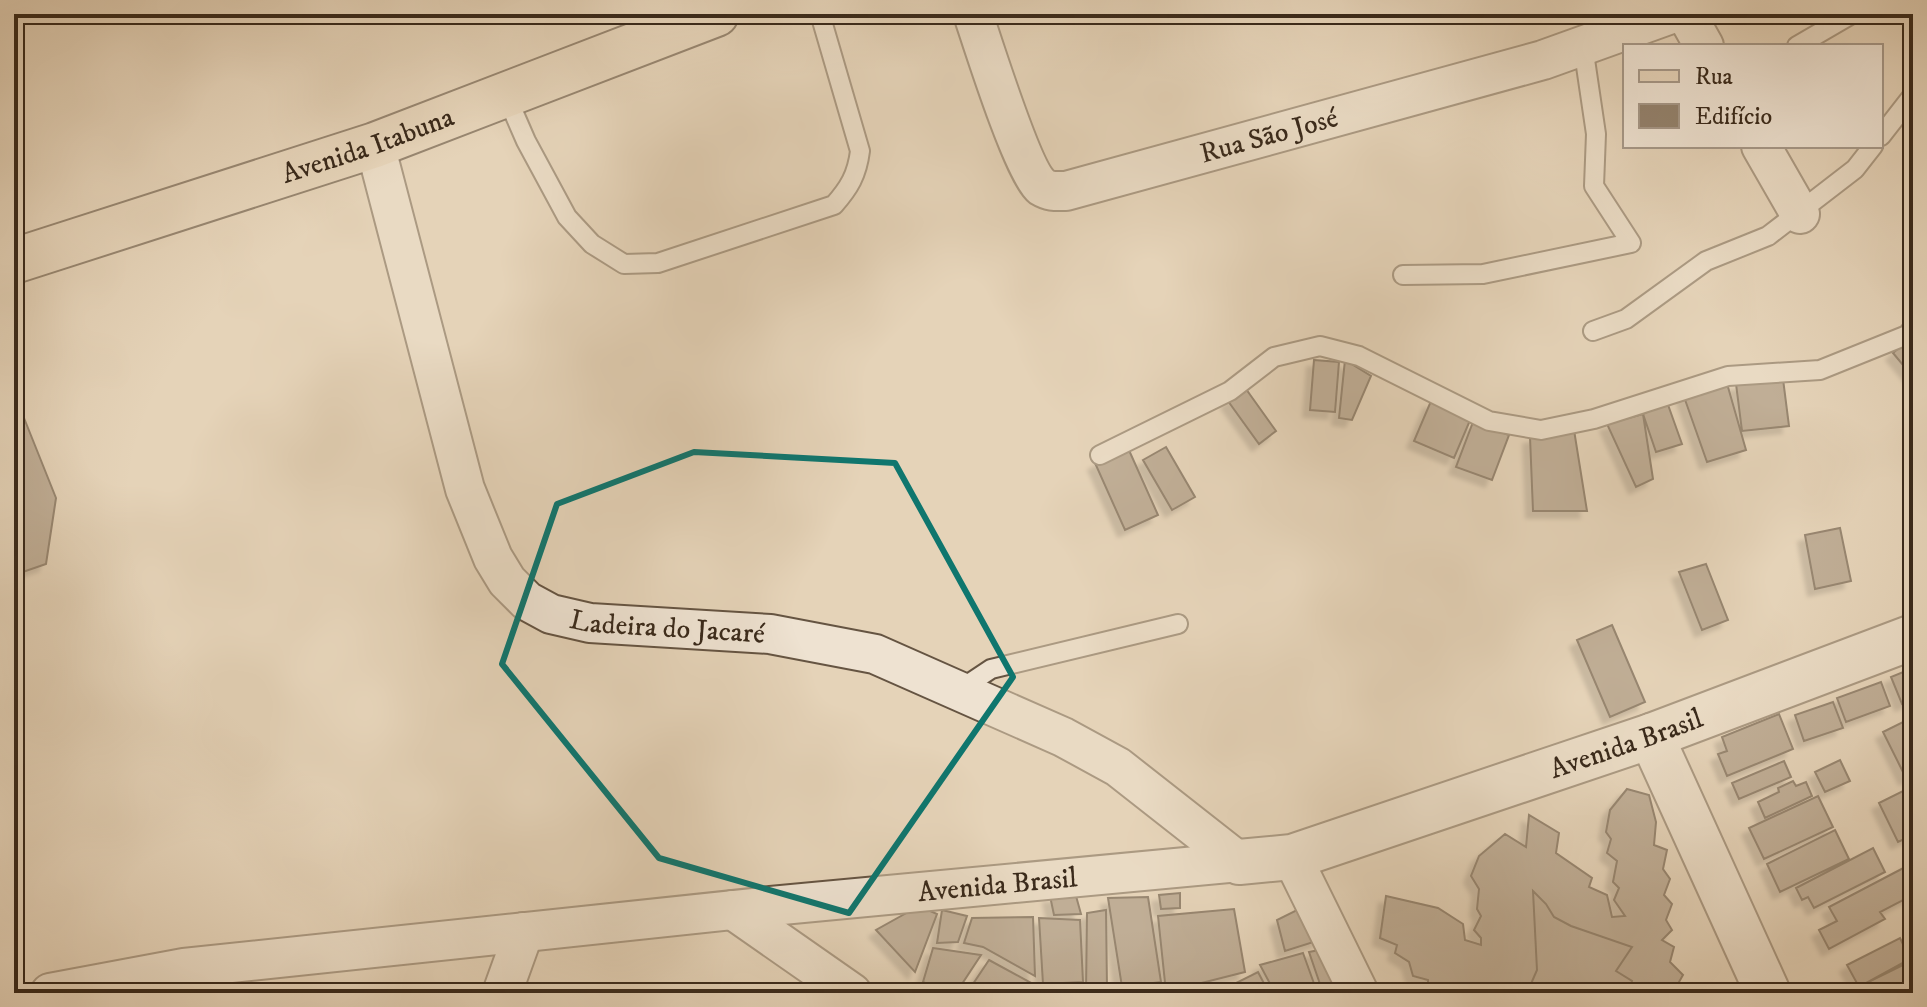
<svg xmlns="http://www.w3.org/2000/svg" width="1927" height="1007" font-family="'IM FELL DW Pica',serif">
	<style>
		.building { fill: #93826d; stroke: #3a2a1b; stroke-width: 2; filter: url(#shadow) }
		.lines { fill: none; stroke-linecap: round; stroke-linejoin: round }
		.service-casing { stroke: #655442; stroke-width: 22 }
		.minor-casing { stroke: #655442; stroke-width: 42 }
		.tertiary-casing { stroke: #655442; stroke-width: 48 }
		.primary-casing { stroke: #3a2a1b; stroke-width: 48 }
		.service { stroke: #eee2d1; stroke-width: 18 }
		.minor { stroke: #eee2d1; stroke-width: 38 }
		.tertiary { stroke: #eee2d1; stroke-width: 44 }
		.primary { stroke: #e5d3b8; stroke-width: 44 }
		.marked { fill: none; stroke: #0f766e; stroke-width: 6; stroke-linejoin: round }
		.labels { text-anchor: middle; dominant-baseline: central; stroke-width: 8; stroke-linejoin: round; paint-order: stroke }
		.street-label { font-size: 28px; fill: #3a2a1b; stroke: #eee2d1 }
	</style>
	<defs>
		<filter id="shadow"><feDropShadow dx="-7" dy="7" stdDeviation="2" flood-color="#0004"/></filter>
	</defs>
	<rect width="100%" height="100%" fill="#e5d3b8"/>
	<filter id="stains"><feTurbulence type="fractalNoise" baseFrequency=".0025" numOctaves="4"/><feColorMatrix values="0 0 0 0 .2 0 0 0 0 .09 0 0 0 0 .02 0 0 0 .5 -.17"/></filter>
	<radialGradient id="worn" r=".72"><stop offset=".6" stop-color="#630" stop-opacity="0"/><stop offset="1" stop-color="#630" stop-opacity=".3"/></radialGradient>
	<path class="building" d="M1910,338L1913,341V377L1893,353Z
		M1314,360L1339,362L1335,412L1310,410Z
		M1345,360L1371,376L1352,420L1339,418Z
		M1783,379L1789,426L1742,431L1736,384Z
		M1726,380L1746,450L1707,462L1683,394Z
		M1246,389L1276,431L1259,444L1228,401Z
		M14,393L56,498L46,564L14,575Z
		M1431,401L1471,418L1454,458L1414,441Z
		M1667,402L1682,444L1656,452L1643,414Z
		M1643,414L1653,479L1636,487L1607,424Z
		M1473,422L1509,435L1492,480L1456,467Z
		M1574,430L1587,511H1533L1530,437Z
		M1166,447L1195,497L1172,510L1143,460Z
		M1128,448L1158,515L1125,530L1095,463Z
		M1840,528L1851,581L1815,589L1805,535Z
		M1706,564L1728,620L1702,630L1679,572Z
		M1612,625L1645,702L1610,717L1577,640Z
		M1913,668V699L1902,704L1891,677Z
		M1881,682L1890,706L1846,722L1837,698Z
		M1833,702L1843,728L1804,741L1795,715Z
		M1779,714L1793,749L1727,776L1718,754L1727,751L1722,737Z
		M1913,717V774L1906,778L1883,732Z
		M1840,760L1850,781L1825,792L1815,772Z
		M1784,761L1791,777L1739,799L1732,783Z
		M1793,781L1796,786L1806,782L1812,796L1765,818L1758,802L1779,792L1778,788Z
		M1913,786V835L1898,842L1879,803Z
		M1627,789L1649,795L1656,822L1654,845L1667,850L1663,869L1670,879L1664,895L1672,904L1666,920L1672,930L1662,940L1674,947L1670,962L1683,975L1675,989L1679,993H1432L1428,991V980L1413,976L1409,962L1395,953L1397,945L1380,938L1386,896L1438,908L1463,924L1465,940L1481,945V938L1474,930L1481,916L1477,909L1479,889L1471,876L1479,856L1505,834L1526,847L1529,815L1559,833L1556,853L1592,878L1589,887L1607,895L1612,917L1625,916L1614,900L1619,888L1613,882L1617,861L1607,853L1611,839L1606,832L1610,810Z
		M1818,796L1833,827L1764,859L1749,828Z
		M1835,830L1849,859L1780,892L1767,864Z
		M1873,848L1885,872L1814,908L1808,897L1802,900L1796,888Z
		M1913,863V895L1880,912L1885,919L1829,949L1819,930L1837,921L1829,907Z
		M1533,891L1546,904L1554,917L1571,926L1632,947L1616,971L1632,981L1627,993H1527L1537,970Z
		M1180,893V908L1161,909L1159,895Z
		M1050,896H1076L1081,914L1054,915Z
		M1148,897L1161,982L1122,987L1108,898Z
		M919,906L937,914L915,972L876,930Z
		M1305,906L1320,940L1285,951L1277,920Z
		M1234,909L1245,972L1166,992L1158,916Z
		M942,910L967,916L958,942L937,943Z
		M1106,910L1107,988L1086,992L1087,913Z
		M1033,917L1035,976L983,947L964,943L972,918Z
		M1039,918L1080,920L1083,982L1043,984Z
		M1900,938L1910,959L1859,987L1847,965Z
		M933,948L981,955L956,993H946L923,982Z
		M1329,948L1343,980L1321,987L1309,952Z
		M1303,953L1316,989L1310,993H1275L1260,965Z
		M989,960L1035,985L1028,993H982L971,987Z
		M1913,960V993H1846Z
		M1258,972L1269,993H1225L1224,989Z"/>
	<g class="lines">
		<defs>
			<path id="service" d="M1797,46L1852,14
				M506,95L526,141L567,217L592,244L624,264L658,263L834,205C849,188 857,175 860,151L820,14
				M1881,136L1913,95
				M1403,275L1483,274L1631,243L1594,186L1596,134L1583,46
				M1593,331L1626,319L1706,261L1768,236L1855,169L1873,146
				M1100,455L1230,391L1274,357L1320,346L1359,356L1489,421L1541,430L1594,419L1728,376L1820,370L1907,335L1913,328
				M958,691L991,669L1178,624"/>
			<g id="minor">
				<path id="s1" d="M973,14C983,44 1023,172 1042,187C1050,192 1057,191 1066,191L1543,60L1671,14"/>
				<path d="M1686,14L1704,46"/>
				<path id="s2" d="M375,145L465,489L493,558L507,581L527,601L551,614L590,623L770,634L875,654L1063,737L1118,767L1239,862"/>
				<path d="M1761,146L1800,214"/>
				<path d="M1292,857L1359,993"/>
				<path d="M733,910L852,993"/>
				<path id="s3" d="M50,993L184,968L771,906L1239,862"/>
				<path d="M502,993L524,932"/>
			</g>
			<g id="tertiary">
				<path d="M1651,736L1768,993"/>
				<path id="s4" d="M1239,862L1292,857L1651,736L1913,637"/>
			</g>
			<g id="primary">
				<path id="s5" d="M14,261L375,145L716,14"/>
			</g>
		</defs>
		<use href="#service" class="service-casing"/>
		<use href="#minor" class="minor-casing"/>
		<use href="#tertiary" class="tertiary-casing"/>
		<use href="#primary" class="primary-casing"/>
		<use href="#service" class="service"/>
		<use href="#minor" class="minor"/>
		<use href="#tertiary" class="tertiary"/>
		<use href="#primary" class="primary"/>
	</g>
	<path d="M0 0H1927V1007H0ZM694,452L895,463L1013,677L849,913L659,858L502,664L557,504Z" fill="#e5d3b8" fill-opacity=".55" fill-rule="evenodd"/>
	<path class="marked" d="M694,452L895,463L1013,677L849,913L659,858L502,664L557,504Z"/>
	<g class="labels">
		<g class="street-label">
			<text stroke="none"><textPath href="#s1" startOffset="422">Rua São José</textPath></text>
			<text stroke="none"><textPath href="#s5" startOffset="372">Avenida Itabuna</textPath></text>
			<text stroke="none"><textPath href="#s2" startOffset="630">Ladeira do Jacaré</textPath></text>
			<text stroke="none"><textPath href="#s4" startOffset="406">Avenida Brasil</textPath></text>
			<text stroke="none"><textPath href="#s3" startOffset="954">Avenida Brasil</textPath></text>
		</g>
	</g>
	<rect width="1927" height="1007" fill="none" stroke="#e5d3b8" stroke-width="48"/>
	<rect x="16" y="16" width="1895" height="975" fill="none" stroke="#3a2a1b" stroke-width="4"/>
	<rect x="24" y="24" width="1879" height="959" fill="none" stroke="#3a2a1b" stroke-width="2"/>
	<rect x="1623" y="44" width="260" height="104" fill="#eee2d1" stroke="#a69888" stroke-width="2"/>
	<rect x="1639" y="70" width="40" height="12" fill="#e5d3b8" stroke="#a69888" stroke-width="2"/>
	<text x="1695" y="84" font-size="24" fill="#3a2a1b">Rua</text>
	<rect x="1639" y="104" width="40" height="24" fill="#93826d" stroke="#a69888" stroke-width="2"/>
	<text x="1695" y="124" font-size="24" fill="#3a2a1b">Edifício</text>
	<rect width="100%" height="100%" filter="url(#stains)"/>
	<rect width="100%" height="100%" fill="url(#worn)"/>
</svg>
